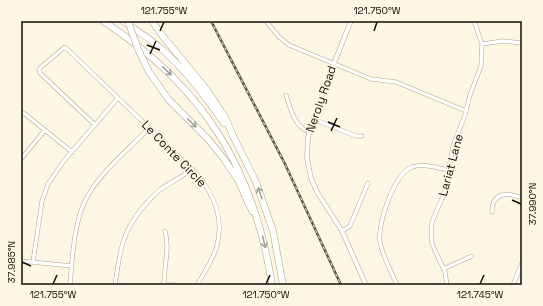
<svg xmlns="http://www.w3.org/2000/svg" width="543" height="306" font-family="'Space Grotesk',sans-serif">
	<style>
		.lines { fill: none; stroke-linecap: round; stroke-linejoin: round }
		.minor-casing { stroke: #afa48a; stroke-width: 4.5 }
		.tertiary-casing { stroke: #afa48a; stroke-width: 5 }
		.motorway-casing { stroke: #afa48a; stroke-width: 7 }
		.minor { stroke: #fff; stroke-width: 3.5 }
		.tertiary { stroke: #fff; stroke-width: 4 }
		.motorway { stroke: #fff; stroke-width: 6 }
		.rail-casing { stroke: #5b564b; stroke-width: 2.5 }
		.rail { stroke: #fdf6e5; stroke-width: 1; stroke-dasharray: 3; stroke-linecap: butt }
		.motorway-bridge-casing { stroke: #afa48a; stroke-width: 7; stroke-linecap: butt }
		.motorway-bridge { stroke: #fff; stroke-width: 6 }
		.oneway { stroke: #a09f9b }
		.ticks { fill: none; stroke: #120e05; stroke-width: 1.5 }
		.labels { text-anchor: middle; dominant-baseline: central; stroke-width: 3; stroke-linejoin: round; paint-order: stroke }
		.street-label { font-size: 12px; fill: #120e05; stroke: #fdf6e5 }
		.neatline { fill: none; stroke: #120e05; stroke-width: 1.5 }
		.ticks-label { font-size: 10px; text-anchor: middle; fill: #120e05 }
	</style>
	<rect width="100%" height="100%" fill="#fdf6e5"/>
	<g class="lines">
		<defs>
			<path id="minor" d="M266,21L279,37L289,45L371,79L396,82L466,111
				M482,44L503,41L522,43
				M286,95C291,110 294,126 309,132
				M21,112L25,114L72,152
				M313,119L356,136H362
				M94,124L40,73L39,70L41,67L65,47L194,171C214,193 225,220 216,249C212,261 204,273 197,285
				M21,159L45,130
				M492,212C492,192 507,192 522,198
				M342,231L350,226L368,183
				M21,261L72,266
				M33,262L42,201L48,184L63,162L118,98
				M443,269L472,256
				M164,284C164,267 170,247 165,231
				M70,285C72,260 74,223 85,201C97,175 129,149 149,128
				M115,285C120,253 121,233 143,207C149,201 154,194 161,189C171,182 182,177 192,169
				M161,285H176
				M397,285C391,271 383,257 380,242C377,224 394,174 412,167C424,163 437,168 449,170
				M447,285L445,272L432,244L431,232L432,222L445,191L453,146L465,115L470,95L481,66L482,44L474,21
				M513,285L522,263"/>
			<path id="tertiary" d="M351,21L334,63L311,126L308,137L307,158L311,178L317,192L342,231L366,285"/>
			<path id="motorway" d="M103,21C203,86 254,168 272,285
				M123,21C137,31 152,40 165,52C188,73 207,99 224,123
				M152,21L161,34L207,90L226,119L233,136L256,182L273,231L283,285
				M149,72L169,100L208,139L224,159L238,180L252,211"/>
		</defs>
		<use href="#minor" class="minor-casing"/>
		<use href="#tertiary" class="tertiary-casing"/>
		<use href="#motorway" class="motorway-casing"/>
		<use href="#minor" class="minor"/>
		<use href="#tertiary" class="tertiary"/>
		<use href="#motorway" class="motorway"/>
		<defs>
			<path id="rail" d="M211,21L285,164L341,285"/>
		</defs>
		<use href="#rail" class="rail-casing"/>
		<use href="#rail" class="rail"/>
		<defs>
			<path id="motorway-bridge" d="M128,21L138,49L149,72"/>
		</defs>
		<use href="#motorway-bridge" class="motorway-bridge-casing"/>
		<use href="#motorway-bridge" class="motorway-bridge"/>
	</g>
	<defs><path id="oneway-shaft" d="M-6 0H5M1.5-3L5.5 0L1.5 3" fill="none" stroke-width="1.6" stroke-linecap="round" stroke-linejoin="round"/></defs>
	<g class="oneway">
		<use href="#oneway-shaft" transform="translate(167 71) rotate(44)"/>
		<use href="#oneway-shaft" transform="translate(192 123) rotate(44)"/>
		<use href="#oneway-shaft" transform="translate(260 193) rotate(-109)"/>
		<use href="#oneway-shaft" transform="translate(264 242) rotate(76)"/>
	</g>
	<path class="ticks" d="M160,31L164,22M374,31L377,22M147,45L160,50M150,54L156,41M328,122L340,127M331,131L337,118M512,200L521,204M22,262L31,266M53,284L57,275M266,284L270,275M480,284L484,275"/>
	<g class="labels">
		<g class="street-label">
			<text transform="translate(321 99) rotate(-71)">Neroly Road</text>
			<text transform="translate(174 154) rotate(46)">Le Conte Circle</text>
			<text transform="translate(451 165) rotate(-75)">Lariat Lane</text>
		</g>
	</g>
	<rect width="543" height="306" fill="none" stroke="#fdf6e5" stroke-width="44"/>
	<rect x="22" y="22" width="499" height="262" class="neatline"/>
	<g class="ticks-label">
		<text x="164" y="14">121.755°W</text>
		<text x="377" y="14">121.750°W</text>
		<text transform="translate(532 204) rotate(-90)" y="4">37.990°N</text>
		<text transform="translate(11 262) rotate(-90)" y="4">37.985°N</text>
		<text x="53" y="298">121.755°W</text>
		<text x="266" y="298">121.750°W</text>
		<text x="480" y="298">121.745°W</text>
	</g>
</svg>
